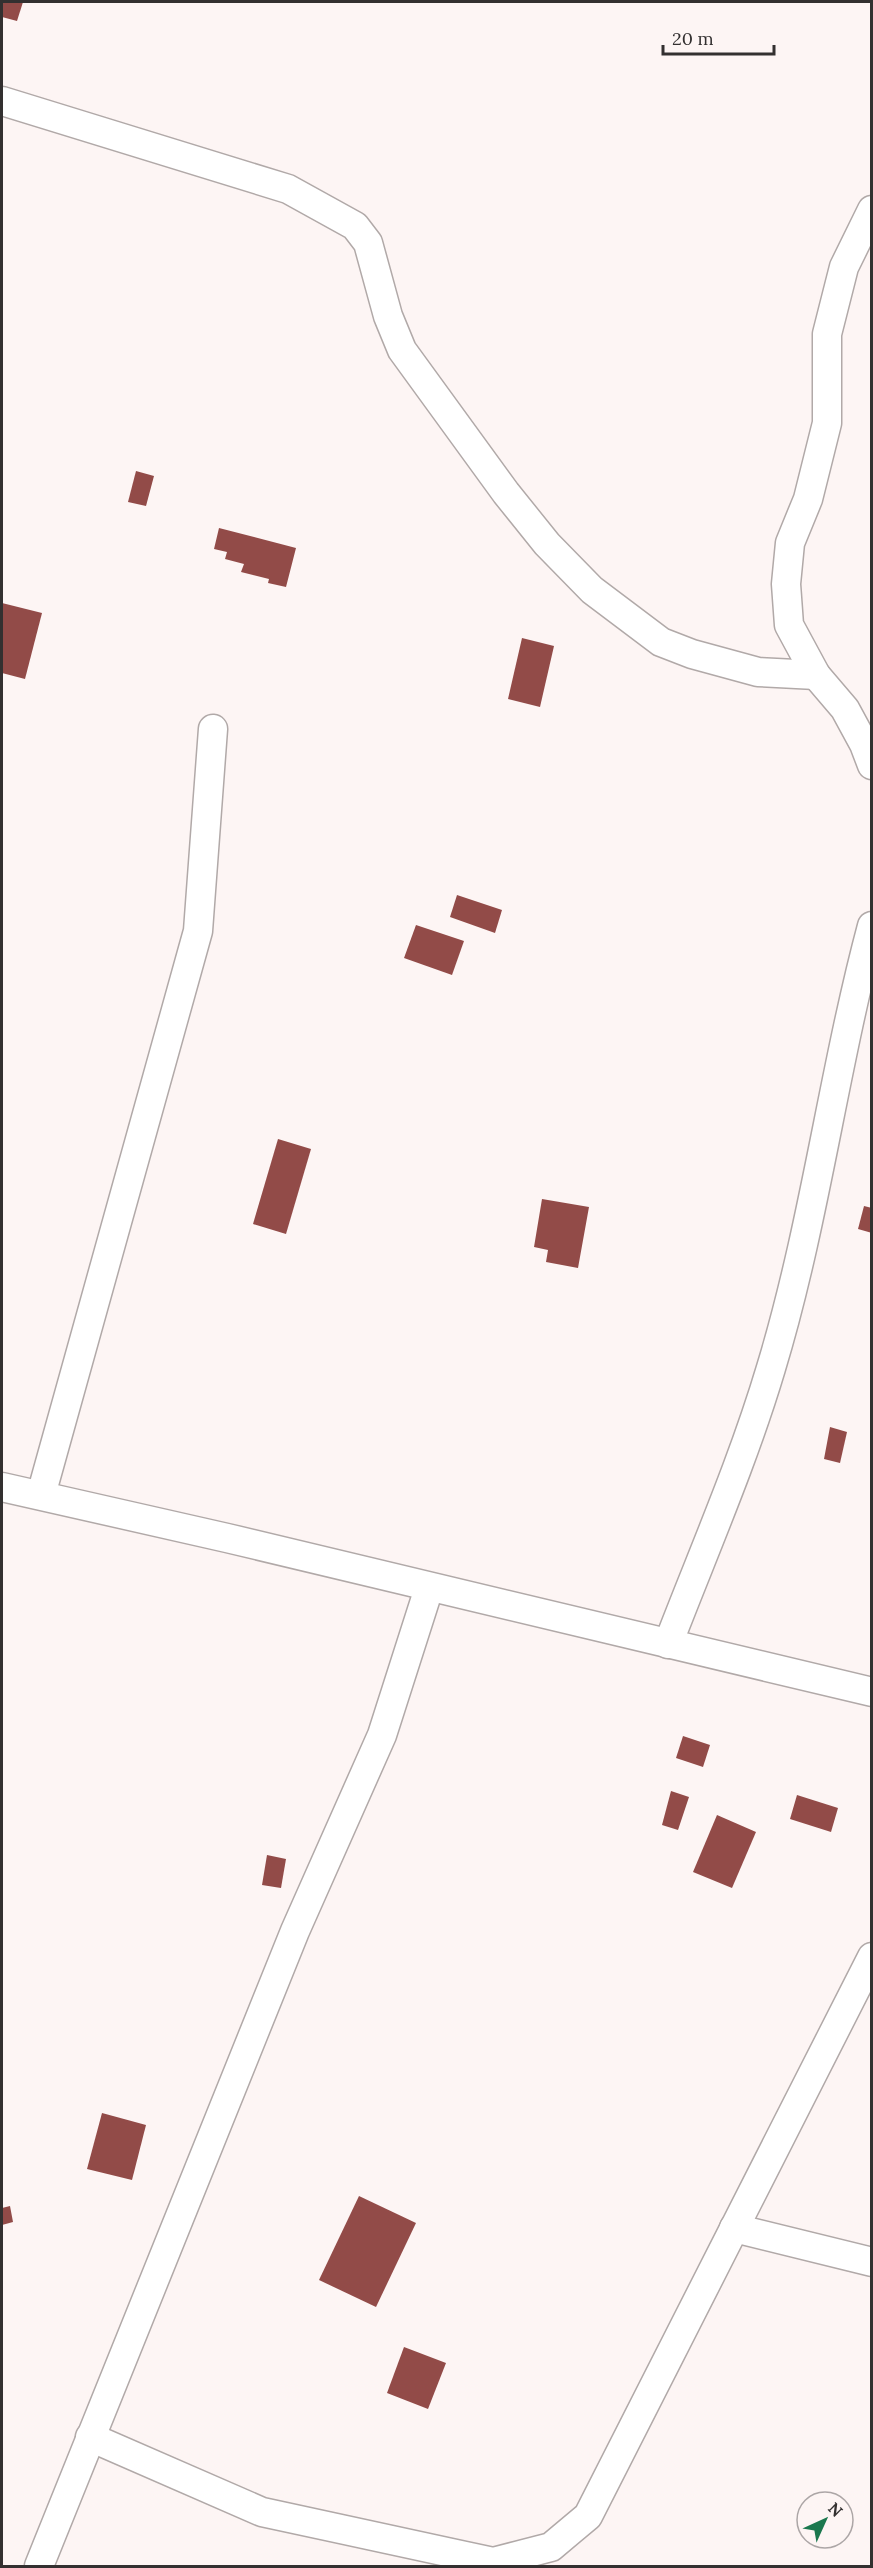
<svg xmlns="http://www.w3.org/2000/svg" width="873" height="2568" font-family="Lora,serif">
<rect width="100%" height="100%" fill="#fdf5f4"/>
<g fill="#924b48">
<path d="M2 2H23L17 21 2 17Z"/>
<path d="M136 471 154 476 146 506 128 502Z"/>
<path d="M219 528 296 548 286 587 268 583 269 579 241 572 244 564 225 559 227 552 214 549Z"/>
<path d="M2 603 42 613 25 679 2 673Z"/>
<path d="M522 638 554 646 540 707 508 699Z"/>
<path d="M457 895 502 910 495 933 450 917Z"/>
<path d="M416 925 464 941 452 975 404 958Z"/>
<path d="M278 1139 311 1149 286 1234 253 1224Z"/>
<path d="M542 1199 589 1207 578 1268 546 1262 548 1250 534 1247Z"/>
<path d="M864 1206 872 1208V1233L858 1229Z"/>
<path d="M830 1427 847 1432 840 1463 824 1459Z"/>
<path d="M683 1736 710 1745 703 1767 676 1758Z"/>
<path d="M671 1791 689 1797 678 1830 662 1825Z"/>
<path d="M797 1795 838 1808 831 1832 790 1819Z"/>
<path d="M717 1815 756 1832 732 1888 693 1872Z"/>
<path d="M267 1855 286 1859 281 1888 262 1885Z"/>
<path d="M102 2113 146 2125 132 2180 87 2169Z"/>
<path d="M359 2196 416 2223 376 2307 319 2280Z"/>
<path d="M10 2206 13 2222 2 2225V2208Z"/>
<path d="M404 2347 446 2363 428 2409 387 2393Z"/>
</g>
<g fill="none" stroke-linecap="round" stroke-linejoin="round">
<defs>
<g id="minor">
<path d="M2 101 288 189 355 226 368 243 388 316 402 350 506 493 547 544 592 590 661 642 692 654 758 672 816 675"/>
<path d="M872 210 844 267 827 334V423L808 499 790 543 786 584 789 625 816 675 845 709 864 744 872 765"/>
<path d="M2 1487 227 1538 872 1692"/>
<path d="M41 1495 198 931 213 729"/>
<path d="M668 1644C703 1553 743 1462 771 1368 815 1223 833 1072 872 926"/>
<path d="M734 2228 872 2262"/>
<path d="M90 2437 262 2512 493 2562 551 2547 588 2516 872 1957"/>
<path d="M39 2566 295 1931 382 1735 429 1588"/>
</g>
</defs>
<use href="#minor" stroke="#b1a9a8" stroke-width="31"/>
<use href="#minor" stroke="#fff" stroke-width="28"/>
</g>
<rect width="873" height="2568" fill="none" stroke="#333030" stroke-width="6"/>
<g transform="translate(825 2520) rotate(45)"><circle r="28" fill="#fdf5f4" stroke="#aca6a6" stroke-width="1.5"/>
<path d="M0-4.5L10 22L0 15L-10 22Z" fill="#1b784e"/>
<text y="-9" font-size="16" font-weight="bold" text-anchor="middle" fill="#333030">N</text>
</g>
<path d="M663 45v9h111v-9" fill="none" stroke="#333030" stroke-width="3"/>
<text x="672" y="45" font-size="18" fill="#333030" stroke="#fdf5f4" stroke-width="4.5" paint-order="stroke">20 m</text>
</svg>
